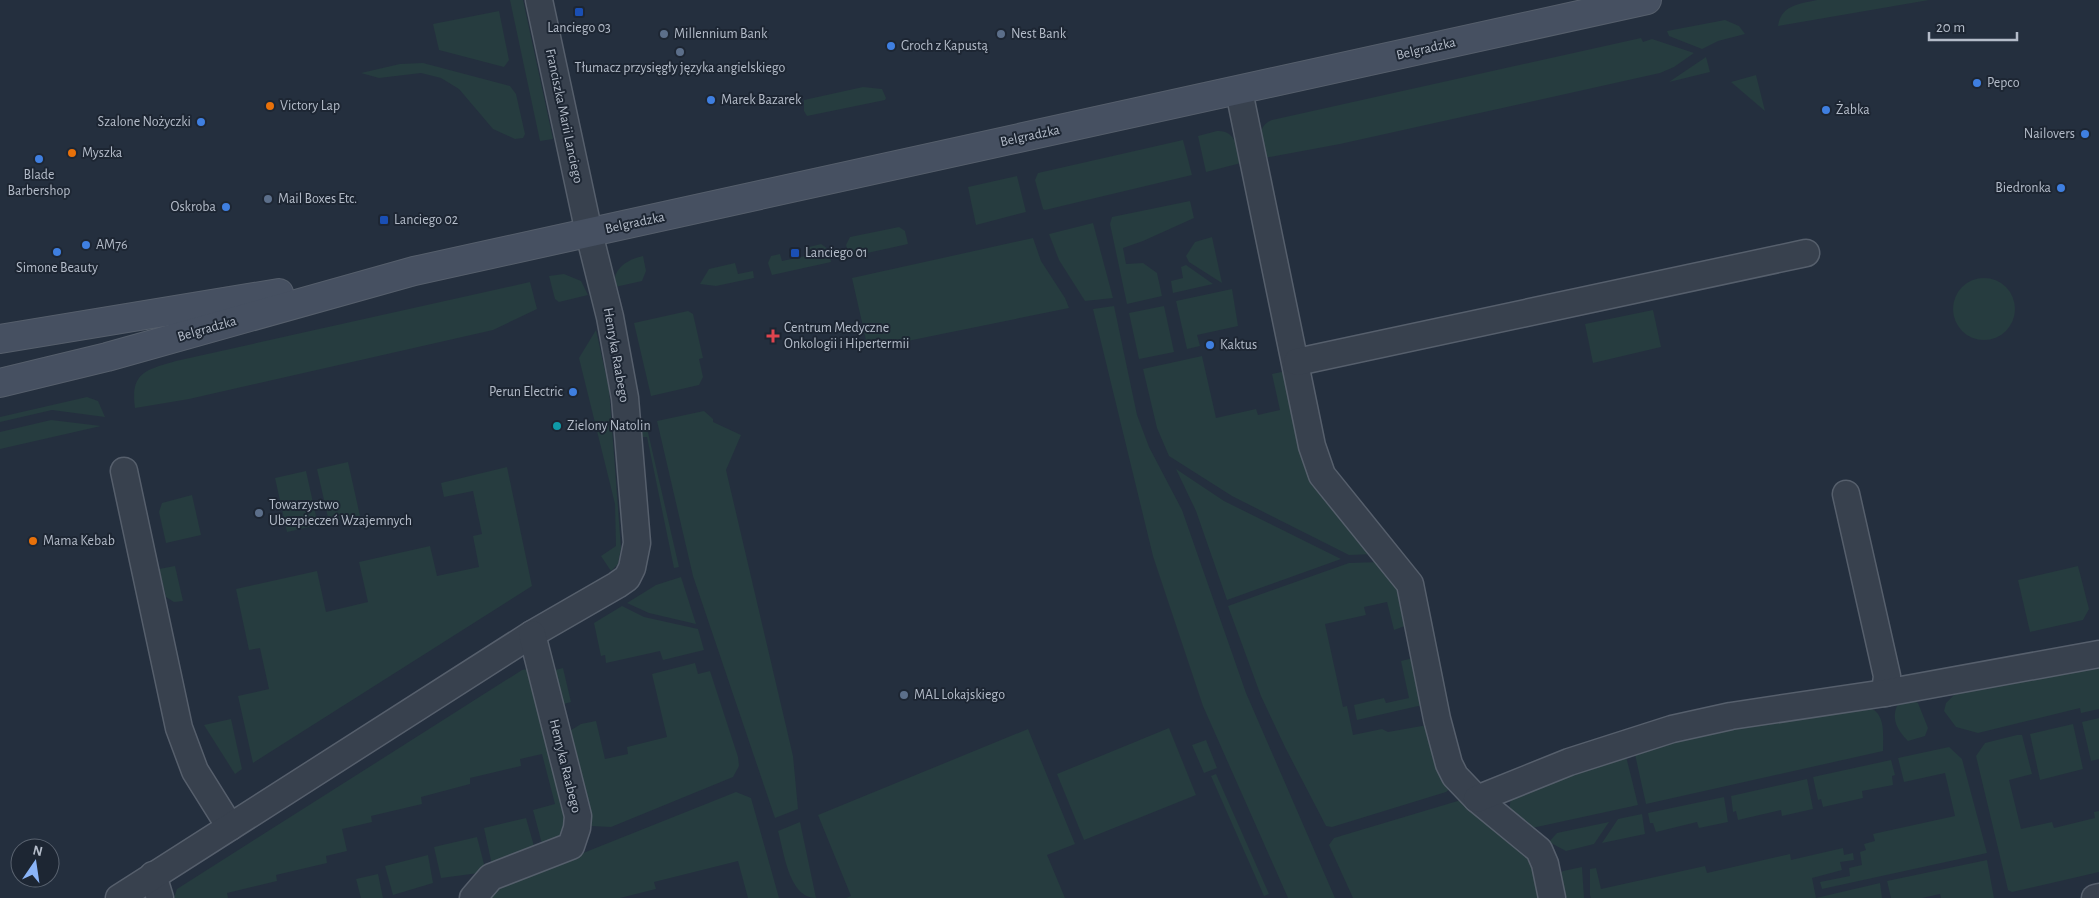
<svg xmlns="http://www.w3.org/2000/svg" width="2099" height="898" font-family="'Alegreya Sans',sans-serif">
<rect width="100%" height="100%" fill="#242f3e"/>
<g fill="#263c3f">
<path d="M510 0H523L553 139 540 141Z"/>
<path d="M1817 0H1929L1778 26C1781 5 1799 4 1817 0Z"/>
<path d="M499 11 509 60 504 67 439 50 433 24Z"/>
<path d="M1725 20 1739 26 1745 34 1718 41 1702 49 1669 36 1667 31Z"/>
<path d="M1641 38 1643 42 1652 39 1694 53 1674 67 1660 73 1340 144 1264 158C1262 145 1255 126 1272 120Z"/>
<path d="M1706 57 1710 72 1669 82Z"/>
<path d="M423 63 510 86 516 94 525 134 523 138 515 139 493 129 459 89 441 78 421 73 379 78 361 73 400 64Z"/>
<path d="M1756 75 1765 111 1731 82Z"/>
<path d="M863 87 882 89 886 98 885 100 807 116 804 111V100Z"/>
<path d="M1217 131C1236 130 1238 149 1241 163L1206 172 1198 136Z"/>
<path d="M1183 140 1192 175 1045 210 1043 209 1035 180 1038 173Z"/>
<path d="M1017 176 1026 212 976 225 968 187Z"/>
<path d="M1190 201 1194 218 1143 241 1123 248 1126 264 1143 263 1157 273 1162 296 1127 304 1110 224 1112 217Z"/>
<path d="M1093 223 1113 298 1085 301 1059 260 1049 234Z"/>
<path d="M899 227 905 231 908 244 849 257 846 245 850 237Z"/>
<path d="M1212 237 1222 283 1189 262 1186 256 1195 242Z"/>
<path d="M1033 238 1041 261 1065 298 1069 308 868 349 852 278Z"/>
<path d="M821 244 828 249 831 262 772 275 768 263 771 256 780 254 782 261 810 255 809 247Z"/>
<path d="M643 256 646 271 642 281 615 287C611 269 628 259 643 256Z"/>
<path d="M735 263 738 274 753 271 754 278 716 286 700 284 709 269Z"/>
<path d="M1186 265 1213 284 1173 293 1171 281 1183 278 1181 267Z"/>
<path d="M564 274 581 281 588 295 559 302 555 299 549 276Z"/>
<circle cx="1984" cy="309" r="31"/>
<path d="M530 282 537 309 493 330 189 399 135 408C130 372 146 370 176 361Z"/>
<path d="M1232 289 1238 326 1197 335 1200 346 1187 349 1176 301Z"/>
<path d="M1114 306 1137 415 1149 447 1182 510 1246 693 1335 898H1288L1203 706 1153 556 1093 309Z"/>
<path d="M1164 306 1174 352 1139 359 1129 313Z"/>
<path d="M1653 310 1661 347 1593 363 1585 324Z"/>
<path d="M688 311 693 314 703 358 699 359 703 377 699 385 651 396 634 323Z"/>
<path d="M596 330 609 389 621 548 618 564 611 571 601 556 616 546 615 504 579 358Z"/>
<path d="M1202 356 1216 418 1256 409 1258 415 1280 410 1272 374 1286 371 1374 554 1349 555 1232 496 1169 456 1157 428 1143 369Z"/>
<path d="M87 397 98 401 105 417 52 410 0 422V417Z"/>
<path d="M704 411 713 419V422L741 435 726 470 793 756 798 809 775 818 693 576 657 421Z"/>
<path d="M51 420 101 426 0 449V432Z"/>
<path d="M647 428 679 567 674 568 647 437H641L640 430Z"/>
<path d="M348 462 360 516 329 522 317 469Z"/>
<path d="M507 467 532 586 253 763 238 696 269 689 260 648 249 650 236 589 317 571 326 612 368 602 359 562 430 546 437 576 479 567 473 536 482 534 473 491 444 497 441 483Z"/>
<path d="M1176 469 1224 501 1341 559 1227 600 1196 511Z"/>
<path d="M306 471 318 525 287 532 275 478Z"/>
<path d="M192 495 201 535 166 543 159 512 162 503Z"/>
<path d="M1380 562 1403 592 1410 624 1394 630 1387 602 1364 607 1366 615 1325 624 1343 707 1347 706 1353 735 1382 729 1388 732 1433 724 1453 786 1446 792 1332 827 1326 826 1285 747 1261 696 1228 606 1349 563Z"/>
<path d="M175 566 183 601 174 602 166 597 159 569Z"/>
<path d="M2078 566 2089 609 2083 620 2030 632 2018 580Z"/>
<path d="M681 577 696 624 649 613 627 603 656 585Z"/>
<path d="M622 606 644 617 698 629 704 650 663 660 660 651 606 663 605 655 601 656 594 623Z"/>
<path d="M1417 657 1427 704 1357 720 1354 705 1384 698 1386 703 1409 698 1401 661Z"/>
<path d="M695 663 698 674 710 671 738 757 739 766 733 777 611 827 591 826 567 738 568 732 581 724 596 721 605 759 628 754 627 747 667 737 652 674Z"/>
<path d="M2099 664V709L2081 713 2080 708 1978 733 1956 727 1944 711 1946 703 1958 691Z"/>
<path d="M531 668 568 814 560 839 542 844 533 810 555 804 542 754 520 759 521 766 470 778V784L421 797 422 804 371 816 372 822 342 829 347 851 326 856 327 863 276 875 277 881 227 893 228 898H174L177 889 522 670Z"/>
<path d="M563 668 571 702 560 705 551 671Z"/>
<path d="M1912 699 1918 703 1928 728 1925 736 1908 741C1896 729 1889 715 1901 700Z"/>
<path d="M1870 708C1886 714 1883 736 1883 751L1646 804 1634 750 1719 729Z"/>
<path d="M2099 718V759L2091 761 2082 722Z"/>
<path d="M231 719 242 769 235 774 204 725Z"/>
<path d="M2073 724 2083 769 2040 780 2030 734Z"/>
<path d="M1169 728 1196 795 1084 840 1057 774Z"/>
<path d="M1028 729 1075 844 1047 855 1065 898H846L851 896 818 815Z"/>
<path d="M2017 735H2022L2032 774 2009 780 2021 829 2052 822 2054 828 2095 818 2094 812 2099 811V872L2012 892 2008 890 1976 756 1985 743Z"/>
<path d="M1206 740 1217 768 1204 773 1192 745Z"/>
<path d="M1949 747 1962 759 1987 853 1822 889 1820 882 1850 876 1849 868 1862 865 1860 852 1866 850 1864 844 1875 841 1873 834 1955 816 1945 773 1904 782 1898 758Z"/>
<path d="M1625 752 1638 805 1532 828 1509 809 1511 799Z"/>
<path d="M1891 760 1895 775 1892 776 1893 785 1862 791 1863 798 1823 807 1821 799 1818 800 1813 777Z"/>
<path d="M1216 774 1269 894 1264 896 1211 776Z"/>
<path d="M1807 779 1813 809 1782 816 1781 810 1738 820 1736 811 1733 812 1731 796Z"/>
<path d="M736 792 751 798 779 898H748L738 861 654 882 656 889 620 898H484L493 889Z"/>
<path d="M1724 797 1728 822 1699 828 1697 822 1656 832 1653 823H1650L1648 813Z"/>
<path d="M1461 800 1526 856 1531 863 1543 898H1353L1329 845 1334 838Z"/>
<path d="M1642 814 1645 834 1602 843 1618 819Z"/>
<path d="M526 818 534 846 532 851 492 865 484 828Z"/>
<path d="M800 822 816 898C789 898 784 852 778 831Z"/>
<path d="M1609 822 1594 844 1566 851 1549 842 1557 833Z"/>
<path d="M477 837 486 872 441 878 434 847Z"/>
<path d="M1843 848 1844 855 1853 853 1854 860 1840 862 1842 870 1812 878 1816 898 1880 883 1882 898H1591L1590 895V869L1596 868 1601 889 1705 866 1707 873 1790 854 1791 860Z"/>
<path d="M428 855 433 883 393 895 385 866Z"/>
<path d="M1987 860 1994 898H1941L1940 894 1922 898H1891L1887 881Z"/>
<path d="M1582 867 1584 898H1561L1558 875 1563 871Z"/>
<path d="M378 874 383 898H361L356 879Z"/>
</g>
<g fill="none" stroke-linecap="round" stroke-linejoin="round">
<defs>
<g id="street">
<path d="M1239 91 1312 446 1322 475 1410 584 1437 719 1449 764 1455 776 1477 799 1539 850 1545 864 1552 898"/>
<path d="M1297 362 1806 253"/>
<path d="M124 471 179 728 195 771 230 827"/>
<path d="M1846 494 1887 676 1885 693"/>
<path d="M1477 799 1569 762 1672 729 1731 716 1885 693 2099 654"/>
<path d="M153 875 160 898"/>
<path d="M119 898 532 634 617 585 627 578 632 568 637 543 625 398 610 317 589 233 539 0"/>
<path d="M473 898 491 877 571 846 577 828 578 816 532 634"/>
<path d="M2095 898 2099 897"/>
</g>
<g id="secondary">
<path d="M0 339 279 293"/>
<path d="M0 383 107 357 414 271 1647 0"/>
</g>
</defs>
<use href="#street" stroke="#565f6c" stroke-width="29"/>
<use href="#secondary" stroke="#565f6c" stroke-width="30"/>
<use href="#street" stroke="#38414e" stroke-width="26"/>
<use href="#secondary" stroke="#465061" stroke-width="28"/>
</g>
<g fill="#1a4fb4" stroke="#1d2633" stroke-width="2">
<rect x="574" y="7" width="10" height="10" rx="2.5"/>
<rect x="379" y="215" width="10" height="10" rx="2.5"/>
<rect x="790" y="248" width="10" height="10" rx="2.5"/>
</g>
<g fill="#5c6f8a" stroke="#1d2633" stroke-width="2">
<circle cx="664" cy="34" r="5"/>
<circle cx="1001" cy="34" r="5"/>
<circle cx="680" cy="52" r="5"/>
<circle cx="268" cy="199" r="5"/>
<circle cx="259" cy="513" r="5"/>
<circle cx="904" cy="695" r="5"/>
</g>
<g fill="#3f7fe0" stroke="#1d2633" stroke-width="2">
<circle cx="891" cy="46" r="5"/>
<circle cx="1977" cy="83" r="5"/>
<circle cx="711" cy="100" r="5"/>
<circle cx="1826" cy="110" r="5"/>
<circle cx="201" cy="122" r="5"/>
<circle cx="2085" cy="134" r="5"/>
<circle cx="39" cy="159" r="5"/>
<circle cx="2061" cy="188" r="5"/>
<circle cx="226" cy="207" r="5"/>
<circle cx="86" cy="245" r="5"/>
<circle cx="57" cy="252" r="5"/>
<circle cx="1210" cy="345" r="5"/>
<circle cx="573" cy="392" r="5"/>
</g>
<g fill="#e8710a" stroke="#1d2633" stroke-width="2">
<circle cx="270" cy="106" r="5"/>
<circle cx="72" cy="153" r="5"/>
<circle cx="33" cy="541" r="5"/>
</g>
<path fill="#e0444e" stroke="#1d2633" stroke-width="2" d="M770.5 328.5h5v5h5v5h-5v5h-5v-5h-5v-5h5z"/>
<circle fill="#0f9aa8" stroke="#1d2633" stroke-width="2" cx="557" cy="426" r="5"/>
<g text-anchor="middle" dominant-baseline="central" stroke-width="4" stroke-linejoin="round" paint-order="stroke">
<g font-size="14" fill="#b4bcc9" stroke="#1d2633" text-anchor="start">
<text x="579" y="28" text-anchor="middle">Lanciego 03</text>
<text x="674" y="34">Millennium Bank</text>
<text x="1011" y="34">Nest Bank</text>
<text x="901" y="46">Groch z Kapustą</text>
<text x="680" y="68" text-anchor="middle">Tłumacz przysięgły języka angielskiego</text>
<text x="1987" y="83">Pepco</text>
<text x="721" y="100">Marek Bazarek</text>
<text x="280" y="106">Victory Lap</text>
<text x="1836" y="110">Żabka</text>
<text x="191" y="122" text-anchor="end">Szalone Nożyczki</text>
<text x="2075" y="134" text-anchor="end">Nailovers</text>
<text x="82" y="153">Myszka</text>
<text x="39" y="175" text-anchor="middle">Blade<tspan x="39" dy="16">Barbershop</tspan></text>
<text x="2051" y="188" text-anchor="end">Biedronka</text>
<text x="278" y="199">Mail Boxes Etc.</text>
<text x="216" y="207" text-anchor="end">Oskroba</text>
<text x="394" y="220">Lanciego 02</text>
<text x="96" y="245">AM76</text>
<text x="805" y="253">Lanciego 01</text>
<text x="57" y="268" text-anchor="middle">Simone Beauty</text>
<text x="784" y="328">Centrum Medyczne<tspan x="784" dy="16">Onkologii i Hipertermii</tspan></text>
<text x="1220" y="345">Kaktus</text>
<text x="563" y="392" text-anchor="end">Perun Electric</text>
<text x="567" y="426">Zielony Natolin</text>
<text x="269" y="505">Towarzystwo<tspan x="269" dy="16">Ubezpieczeń Wzajemnych</tspan></text>
<text x="43" y="541">Mama Kebab</text>
<text x="914" y="695">MAL Lokajskiego</text>
</g>
<g font-size="14" fill="#b4bcc9" stroke="#1d2633">
<text transform="translate(1426 49) rotate(-13)">Belgradzka</text>
<text transform="translate(564 116) rotate(78)">Franciszka Marii Lanciego</text>
<text transform="translate(1030 136) rotate(-12)">Belgradzka</text>
<text transform="translate(635 223) rotate(-12)">Belgradzka</text>
<text transform="translate(207 329) rotate(-16)">Belgradzka</text>
<text transform="translate(616 355) rotate(80)">Henryka Raabego</text>
<text transform="translate(565 766) rotate(76)">Henryka Raabego</text>
</g>
</g>
<g transform="translate(35 863) rotate(13)"><circle r="24" fill="#1d2633" stroke="#59626f"/>
<path d="M0-4L9 19L0 12L-9 19Z" fill="#8ab4f8"/>
<text y="-8" font-size="14" font-weight="bold" text-anchor="middle" fill="#b4bcc9">N</text>
</g>
<path d="M1929 32v8h88v-8" fill="none" stroke="#b4bcc9" stroke-width="2.5"/>
<text x="1936" y="32" font-size="15" fill="#b4bcc9" stroke="#1d2633" stroke-width="4" paint-order="stroke">20 m</text>
</svg>
